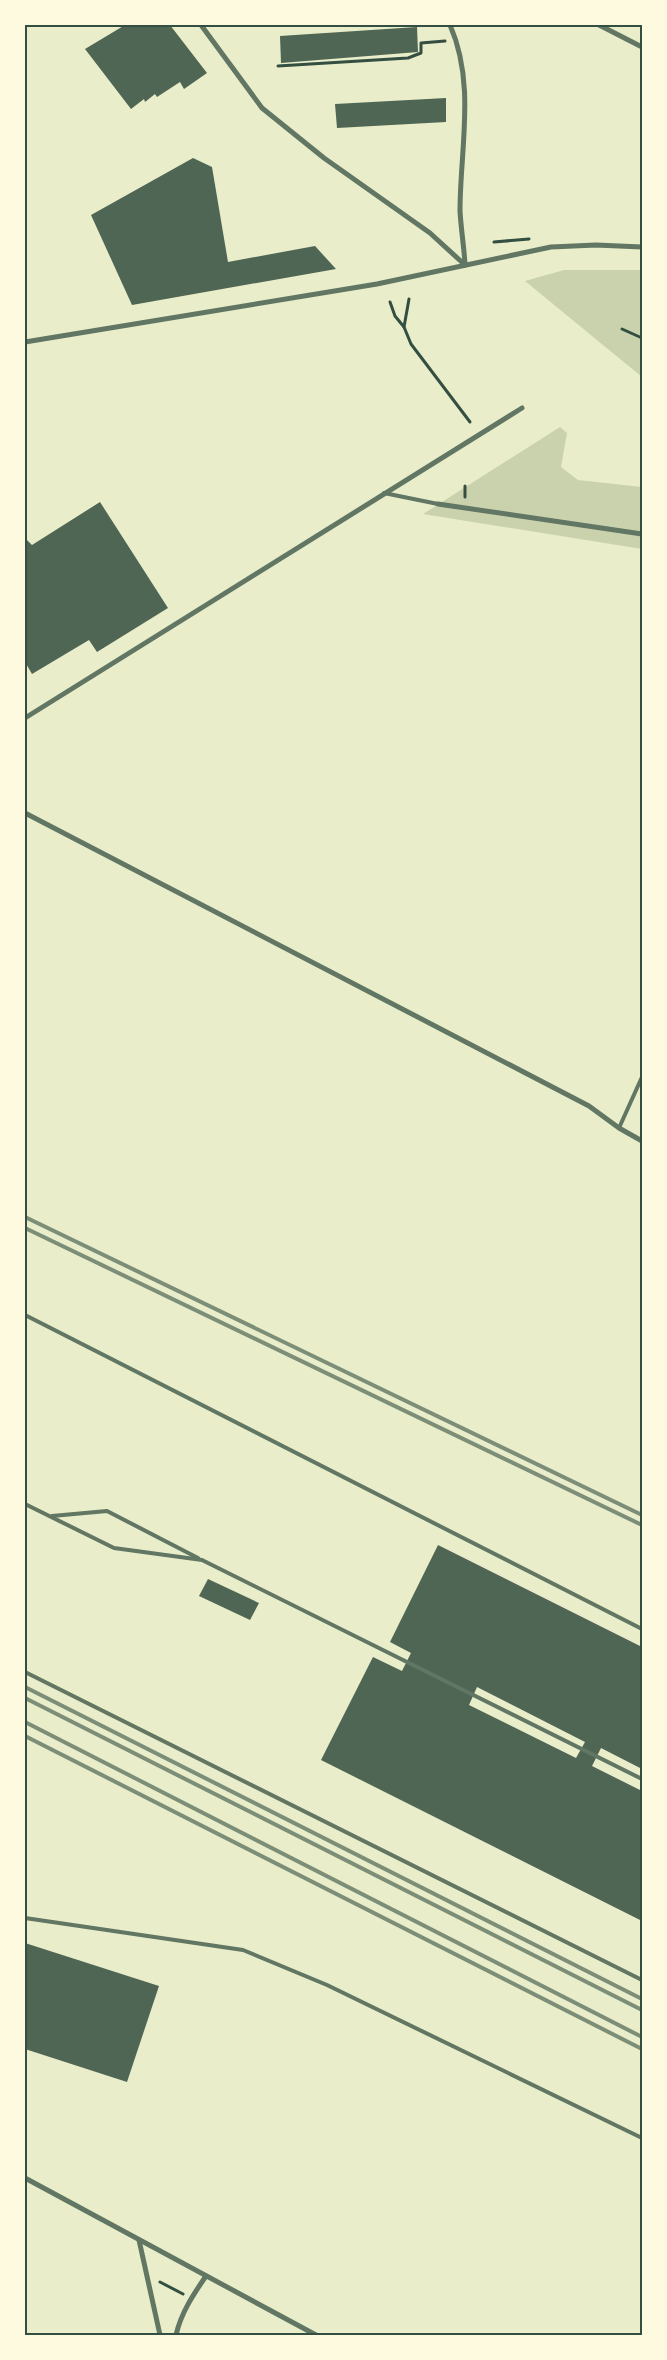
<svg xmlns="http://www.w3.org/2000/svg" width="667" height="2360" font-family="Cabin,sans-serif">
<rect width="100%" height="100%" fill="#e9edc9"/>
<g fill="#cad2ad">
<path d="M564 270H642V377L525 281Z"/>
<path d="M560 427 567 433 561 467 578 480 642 487V549L423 514Z"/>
</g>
<g fill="#4f6655" fill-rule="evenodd">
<path d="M125 25H170L207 73 184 89 180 82 157 97 155 94 145 102 144 99 131 109 85 49Z"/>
<path d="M417 27 418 52 281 63 280 36Z"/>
<path d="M446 98V122L337 128 335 104Z"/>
<path d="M193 158 212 167 228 262 315 246 336 269 132 305 91 215Z"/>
<path d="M100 502 168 608 97 652 89 640 32 674 25 662V538L32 545Z"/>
<path d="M438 1545 642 1647V1769L601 1748 592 1766 642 1791V1921L321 1760 373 1657 402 1671 411 1653 390 1642ZM477 1687 585 1742 576 1758 469 1705Z"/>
<path d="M208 1579 259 1603 250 1620 199 1596Z"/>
<path d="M25 1943 159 1986 127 2082 25 2049Z"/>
</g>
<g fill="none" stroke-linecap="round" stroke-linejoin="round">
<g stroke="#344e41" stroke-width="3">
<path d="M278 66 408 58 421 53V43L445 41"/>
<path d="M494 242 529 239"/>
<path d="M390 302 395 316 404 327 411 344 470 422"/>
<path d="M404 327 409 299"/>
<path d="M622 329 642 338"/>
<path d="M465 497V486"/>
<path d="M160 2282 183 2294"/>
</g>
<g stroke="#617663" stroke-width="4">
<path d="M384 493 438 504"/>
<path d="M619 1128 642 1077"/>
<path d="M25 1315 642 1629"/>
<path d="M25 1504 114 1548 202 1560 642 1779"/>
<path d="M52 1516 107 1511 198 1558"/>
<path d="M25 1672 642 1980"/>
<path d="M25 1918 243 1950 327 1985 642 2138"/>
</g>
<g stroke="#617663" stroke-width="5">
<path d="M201 25 262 108 324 158 430 233 465 265"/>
<path d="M450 25C476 84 460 149 460 211 461 229 464 247 465 264"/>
<path d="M599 25 642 47"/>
<path d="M25 342 377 284 551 247 596 245 642 247"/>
<path d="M438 504 642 534"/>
<path d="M25 718 522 408"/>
<path d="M25 813 589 1106 619 1128 642 1141"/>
<path d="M25 2178 316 2335"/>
<path d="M139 2240 160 2335"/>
<path d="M176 2335C181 2313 193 2295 206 2276"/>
</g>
<g stroke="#7c8e77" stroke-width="4">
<path d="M25 1217 642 1515"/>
<path d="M25 1228 642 1525"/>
<path d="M25 1687 642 1999"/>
<path d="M25 1698 642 2010"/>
<path d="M25 1722 642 2037"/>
<path d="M25 1736 642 2049"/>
</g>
</g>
<rect width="667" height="2360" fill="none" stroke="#fefae0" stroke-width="52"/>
<rect x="26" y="26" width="615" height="2308" fill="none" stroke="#344e41" stroke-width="2"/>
</svg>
